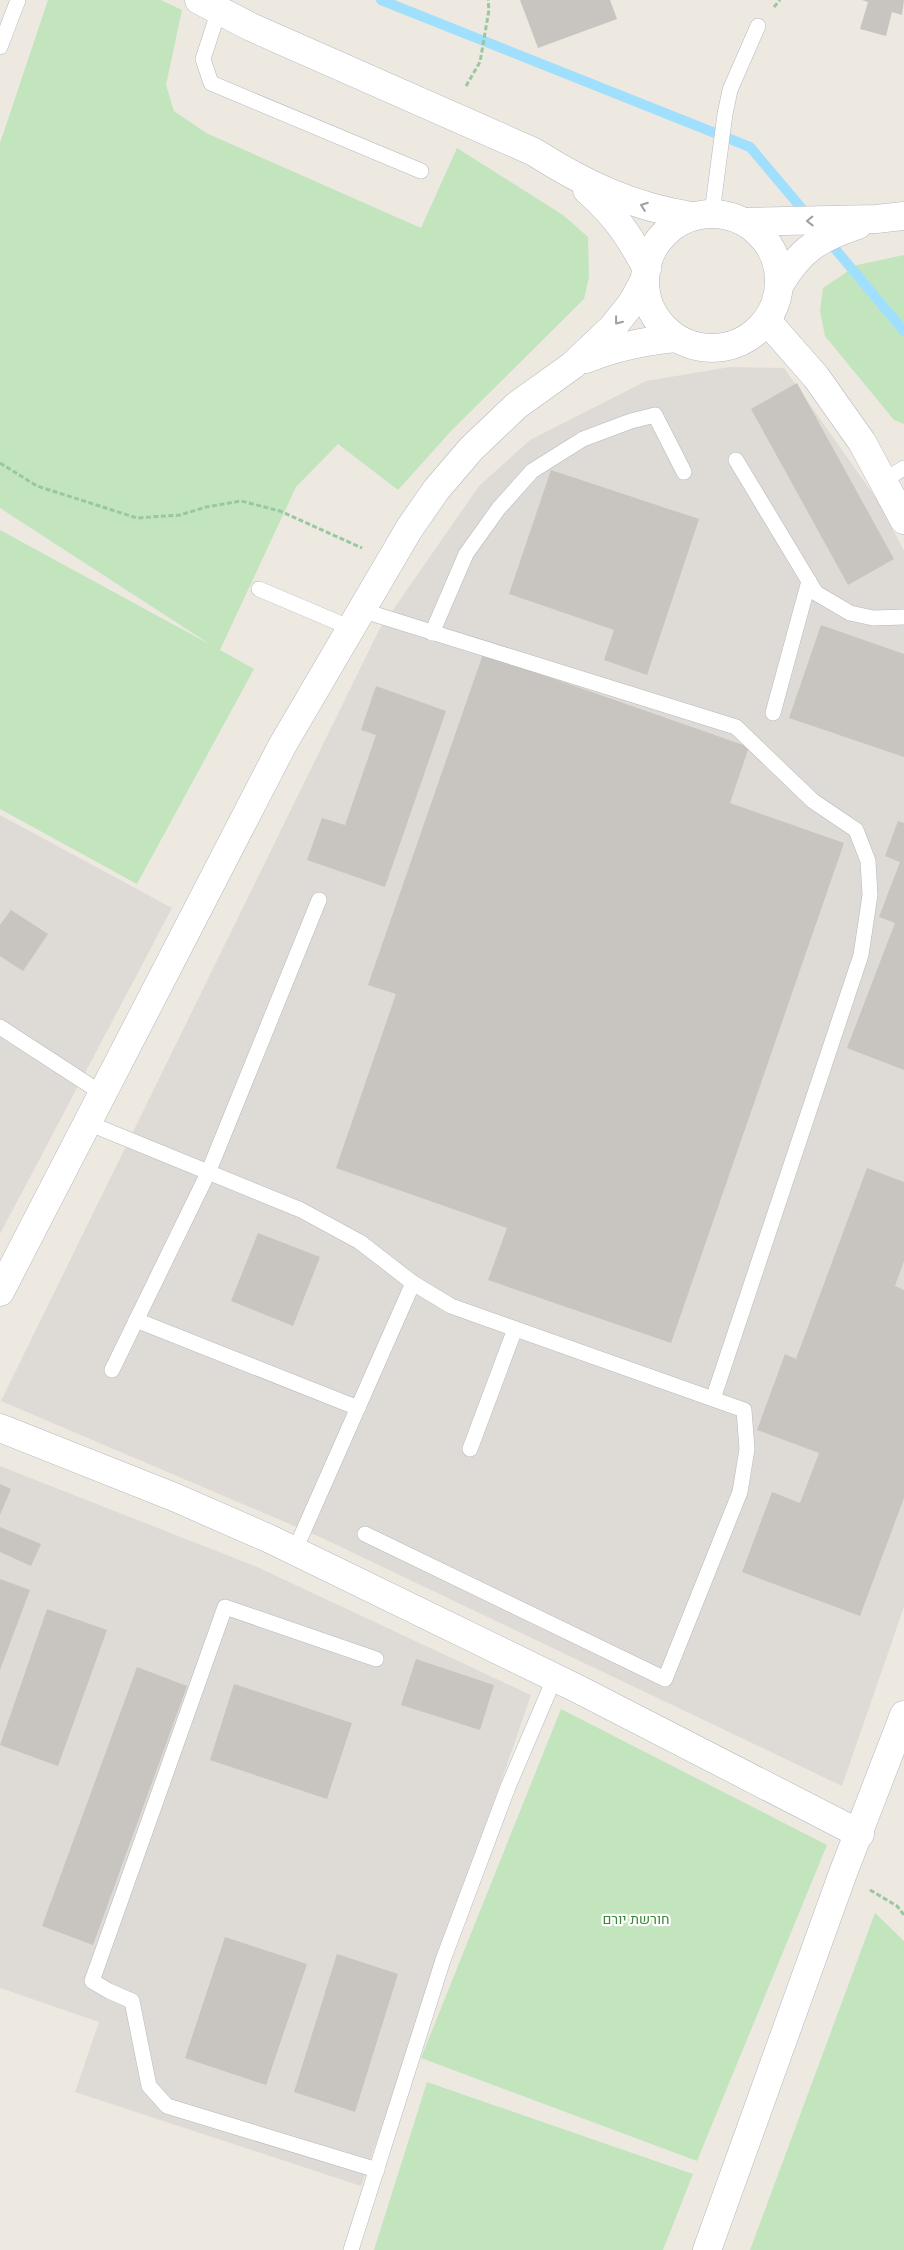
<svg xmlns="http://www.w3.org/2000/svg" width="904" height="2250" font-family="Montserrat,Heebo,sans-serif">
<rect width="100%" height="100%" fill="#ede9e1"/>
<g fill="#dedbd6">
<path d="M730 367 784 368 878 501 904 551V1607L842 1786 320 1537 1 1401 379 630 479 486 530 440 646 381Z"/>
<path d="M0 815 172 908 0 1234Z"/>
<path d="M0 1466 257 1567 531 1695 361 2186 75 2092 99 2022 0 1988Z"/>
</g>
<g fill="#c2e5be">
<path d="M48 0H161L182 10 166 85 174 111 206 133 421 228 457 148 563 215 588 237 589 277 584 299 452 430 398 490 338 444 296 487 220 650 254 669 137 884 0 809V530L211 645 0 508V143Z"/>
<path d="M904 255V424L894 420 825 336 820 311 823 288 857 265Z"/>
<path d="M561 1709 827 1845 697 2161 421 2058Z"/>
<path d="M875 1913 904 1941V2250H750Z"/>
<path d="M427 2082 693 2174 663 2250H374Z"/>
</g>
<g fill="none" stroke-linecap="round" stroke-linejoin="round">
<g stroke="#a0e0fe" stroke-width="10">
<path d="M381 0 750 147 809 217"/>
<path d="M826 238 904 331"/>
</g>
</g>
<g fill="#c8c4bf">
<path d="M520 0H610L617 19 538 48Z"/>
<path d="M862 0H904L902 15 892 12 886 36 860 29 868 2Z"/>
<path d="M797 383 894 559 848 585 751 409Z"/>
<path d="M551 470 699 519 647 675 604 660 614 630 509 594Z"/>
<path d="M821 625 904 654V757L789 718Z"/>
<path d="M483 654 749 747 730 803 844 843 671 1343 488 1280 507 1228 336 1168 396 994 368 985Z"/>
<path d="M376 686 446 711 385 887 307 860 322 818 345 825 376 735 361 730Z"/>
<path d="M898 821 904 823V1070L847 1048 895 923 879 917 900 862 885 856Z"/>
<path d="M11 910 48 934 23 971 0 956V925Z"/>
<path d="M867 1168 904 1182V1261L895 1286 904 1290V1498L860 1616 742 1572 772 1492 800 1503 819 1453 757 1430 785 1354 796 1359Z"/>
<path d="M258 1233 320 1257 293 1326 231 1301Z"/>
<path d="M0 1484 11 1489 0 1515Z"/>
<path d="M0 1527 41 1544 31 1566 0 1552Z"/>
<path d="M0 1579 30 1590 0 1670Z"/>
<path d="M47 1609 107 1630 58 1766 0 1745Z"/>
<path d="M416 1659 494 1685 480 1730 401 1705Z"/>
<path d="M137 1667 187 1686 93 1945 42 1926Z"/>
<path d="M234 1684 352 1723 327 1799 210 1760Z"/>
<path d="M225 1937 307 1964 266 2085 185 2058Z"/>
<path d="M337 1954 398 1974 355 2112 294 2092Z"/>
</g>
<g fill="none" stroke-linecap="round" stroke-linejoin="round">
<defs>
<g id="service">
<path d="M219 10 203 59 211 83 421 171"/>
<path d="M0 47 18 0"/>
<path d="M712 213 725 114 730 90 758 26"/>
<path d="M736 460 816 593 850 613 873 618 904 617"/>
<path d="M883 481 904 468"/>
<path d="M259 589 351 628"/>
<path d="M361 610 736 727 813 801 856 830 868 861 870 895 861 955 713 1399"/>
<path d="M432 633 466 554 499 508 532 471 583 439 631 421 655 415 684 472"/>
<path d="M773 713 809 581"/>
<path d="M0 1027 103 1094"/>
<path d="M88 1123 301 1210 360 1242 413 1283 451 1306 744 1410 747 1449 740 1492 665 1679 365 1534"/>
<path d="M136 1320 358 1408"/>
<path d="M112 1370 208 1173 319 900"/>
<path d="M470 1449 515 1329"/>
<path d="M295 1550 413 1283"/>
<path d="M376 1659 225 1607 92 1981 109 1991 132 2001 149 2086 167 2106 377 2170"/>
<path d="M351 2250 443 1960 508 1787 555 1677"/>
</g>
<g id="minor">
<path d="M199 0 251 27 534 152C584 184 633 207 692 216"/>
<path d="M587 190C615 215 629 235 647 269"/>
<path d="M745 222 876 219 904 216"/>
<path d="M780 284C801 249 819 238 858 225"/>
<path d="M767 321 816 377 862 442 904 520"/>
<path d="M0 1428 174 1497 270 1539 578 1689 860 1834"/>
<path d="M707 2250 843 1873 904 1715"/>
</g>
<g id="tertiary">
<circle cx="712" cy="281" r="67"/>
<path d="M586 359C615 347 644 341 676 338"/>
<path d="M0 1292 282 746 409 529 436 490 471 449 516 406 573 365 612 328 632 303 644 281"/>
</g>
</defs>
<use href="#service" stroke="#b4b8bc" stroke-width="16"/>
<use href="#minor" stroke="#b4b8bc" stroke-width="29"/>
<use href="#tertiary" stroke="#b4b8bc" stroke-width="29"/>
<g stroke="#98c8a0" stroke-width="3" stroke-dasharray="5 2.5" stroke-linecap="butt">
<path d="M774 7 780 0"/>
<path d="M466 86 480 62 489 10 488 0"/>
<path d="M0 463 37 486 137 518 180 515 206 507 241 501 280 511 362 548"/>
<path d="M870 1890 897 1906 904 1915"/>
</g>
<use href="#service" stroke="#fff" stroke-width="15"/>
<use href="#minor" stroke="#fff" stroke-width="28"/>
<use href="#tertiary" stroke="#fff" stroke-width="28"/>
</g>
<defs><path id="oneway-chevron" d="M-2-3.5L2.5 0L-2 3.5" fill="none" stroke-width="1.6" stroke-linecap="round" stroke-linejoin="round" transform="scale(1.25)"/></defs>
<g stroke="#9c9fa1">
<use href="#oneway-chevron" transform="translate(644 206) rotate(-160)"/>
<use href="#oneway-chevron" transform="translate(810 221) rotate(179)"/>
<use href="#oneway-chevron" transform="translate(618 321) rotate(128)"/>
</g>
<g text-anchor="middle" dominant-baseline="central" stroke-width="4.5" stroke-linejoin="round" paint-order="stroke">
<g font-size="14" fill="#3b8636" stroke="#fff">
<text x="636" y="1919">חורשת יורם</text>
</g>
</g>
</svg>
